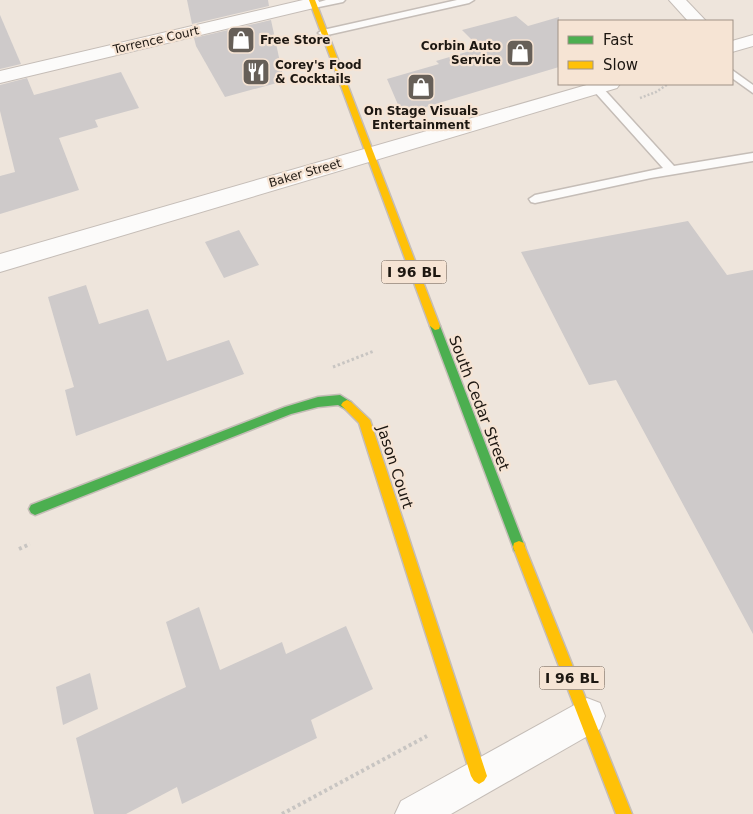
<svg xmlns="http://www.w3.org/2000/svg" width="753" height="814" font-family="'DejaVu Sans',sans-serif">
<rect width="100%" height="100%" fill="#eee5dc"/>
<g fill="#cecaca">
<path d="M187 0H268L269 6 192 24Z"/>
<path d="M0 15 21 64 0 69Z"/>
<path d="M516 16 528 26 559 17V67L402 114 387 79 439 64 436 61 480 48 462 30Z"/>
<path d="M271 20 284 81 225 97 196 46 194 38Z"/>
<path d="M121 72 139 108 95 120 98 127 59 138 79 190 0 214V176L15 172 0 111V85L27 78 34 95Z"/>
<path d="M688 221 727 275 753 270V634L616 380 589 385 521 252Z"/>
<path d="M239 230 259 265 224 278 205 242Z"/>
<path d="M86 285 99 324 148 309 167 361 229 340 244 374 76 436 65 390 74 387 48 297Z"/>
<path d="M199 607 220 670 282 642 286 654 346 626 373 689 311 720 317 738 182 804 177 787 126 814H94L76 738 186 687 166 622Z"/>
<path d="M90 673 98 709 63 725 56 687Z"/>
</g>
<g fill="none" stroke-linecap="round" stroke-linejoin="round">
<defs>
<g id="lane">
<path d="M326 0H345L343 2 314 8 309 5Z"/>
<path d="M457 0H474L469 3 323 36 318 33 323 30Z"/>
<path d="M732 70 753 85V93L732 78Z"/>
<path d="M597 85 601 86 674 166 753 153V161L651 178 535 203 531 202 529 199 535 195 663 168 593 90 592 88 593 86Z"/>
</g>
<g id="street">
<path d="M303 0H318L320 3 318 7 0 83V71Z"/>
<path d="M669 0H686L706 21H688Z"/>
<path d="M753 35V46L732 52V41Z"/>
<path d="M590 84H620L617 88 0 272V254Z"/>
<path d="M587 698 600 703 605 716 600 729 451 814H395L401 801Z"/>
</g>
<g id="fast">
<path d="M435 322 440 326 525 547 524 551 519 553 514 551 513 547 430 326Z"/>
<path d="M340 395 351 402 353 405 351 408 347 410 338 405 318 407 291 414 35 515 31 513 29 509 31 505 285 407 318 397Z"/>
</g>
<g id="slow">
<path d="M309 0H315L440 326 439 329 435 330 430 326Z"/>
<path d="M347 400 351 402 370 420 487 776 484 781 479 784 474 781 471 776 359 423 341 405 343 402Z"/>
<path d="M519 541 524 543 525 547 632 814H616L513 547 514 543Z"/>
</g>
</defs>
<use href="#lane" stroke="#c5bdb7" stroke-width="3"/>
<use href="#street" stroke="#c5bdb7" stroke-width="2"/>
<use href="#fast" stroke="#c5bdb7" stroke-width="3"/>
<use href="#slow" stroke="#c5bdb7" stroke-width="3"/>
<path stroke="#c8c5c2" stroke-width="2.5" stroke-dasharray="2 2" stroke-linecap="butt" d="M640 98 656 92 668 84"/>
<path stroke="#c8c5c2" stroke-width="3" stroke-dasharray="2.5 2.5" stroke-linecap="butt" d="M333 367 374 351"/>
<g stroke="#c8c5c2" stroke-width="4" stroke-dasharray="3 3" stroke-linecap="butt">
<path d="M19 549 30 544"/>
<path d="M282 814 427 736"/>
</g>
<use href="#lane" fill="#fcfbfa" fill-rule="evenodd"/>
<use href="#street" fill="#fcfbfa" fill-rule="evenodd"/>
<use href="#fast" fill="#4caf50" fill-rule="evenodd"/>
<use href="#slow" fill="#ffc107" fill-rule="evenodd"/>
</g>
<defs>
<symbol id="shop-square" viewBox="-11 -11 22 22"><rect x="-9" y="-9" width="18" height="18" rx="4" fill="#665f58" stroke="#f6e4d4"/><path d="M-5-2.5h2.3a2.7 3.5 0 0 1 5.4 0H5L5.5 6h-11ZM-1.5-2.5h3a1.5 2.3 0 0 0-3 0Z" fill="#fff"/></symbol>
<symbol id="restaurant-square" viewBox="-11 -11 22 22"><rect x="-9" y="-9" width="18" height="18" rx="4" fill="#665f58" stroke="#f6e4d4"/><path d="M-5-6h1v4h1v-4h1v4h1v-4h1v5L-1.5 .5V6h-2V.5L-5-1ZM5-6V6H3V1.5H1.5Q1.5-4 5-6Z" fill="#fff"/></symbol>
</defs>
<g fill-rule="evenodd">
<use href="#shop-square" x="225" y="24" width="32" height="32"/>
<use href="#shop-square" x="504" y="37" width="32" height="32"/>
<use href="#restaurant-square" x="240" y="56" width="32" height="32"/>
<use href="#shop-square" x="405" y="71" width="32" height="32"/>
</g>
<g text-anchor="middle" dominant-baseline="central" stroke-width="4.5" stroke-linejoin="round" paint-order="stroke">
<g font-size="12" fill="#1d1711" stroke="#f6e4d4">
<text transform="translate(156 40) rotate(-13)">Torrence Court</text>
<text transform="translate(305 173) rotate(-16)">Baker Street</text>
</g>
<g font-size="12" font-weight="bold" fill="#1d1711" stroke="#f6e4d4" text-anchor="start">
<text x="260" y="40">Free Store</text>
<text x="501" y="46" text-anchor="end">Corbin Auto<tspan x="501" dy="14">Service</tspan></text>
<text x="275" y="65">Corey's Food<tspan x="275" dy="14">&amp; Cocktails</tspan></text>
<text x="421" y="111" text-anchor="middle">On Stage Visuals<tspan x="421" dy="14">Entertainment</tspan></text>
</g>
<g fill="#f6e4d4" stroke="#5e544c" stroke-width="1">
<rect x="381.5" y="260.5" width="65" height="23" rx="4"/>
<rect x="539.5" y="666.5" width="65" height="23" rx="4"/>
</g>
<g font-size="14" font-weight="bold" fill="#1d1711">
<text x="414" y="272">I 96 BL</text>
<text x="572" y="678">I 96 BL</text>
</g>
<g font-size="15" fill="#1d1711" stroke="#f6e4d4">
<text transform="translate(479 403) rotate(69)">South Cedar Street</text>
<text transform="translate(395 467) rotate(72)">Jason Court</text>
</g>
</g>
<rect x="558" y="20" width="175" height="65" fill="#f6e4d4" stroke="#9f9286"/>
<rect x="568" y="36" width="25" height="8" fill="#4caf50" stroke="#9f9286"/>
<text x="603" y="45" font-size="15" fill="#1d1711">Fast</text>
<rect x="568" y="61" width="25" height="8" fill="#ffc107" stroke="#9f9286"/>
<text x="603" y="70" font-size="15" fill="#1d1711">Slow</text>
</svg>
